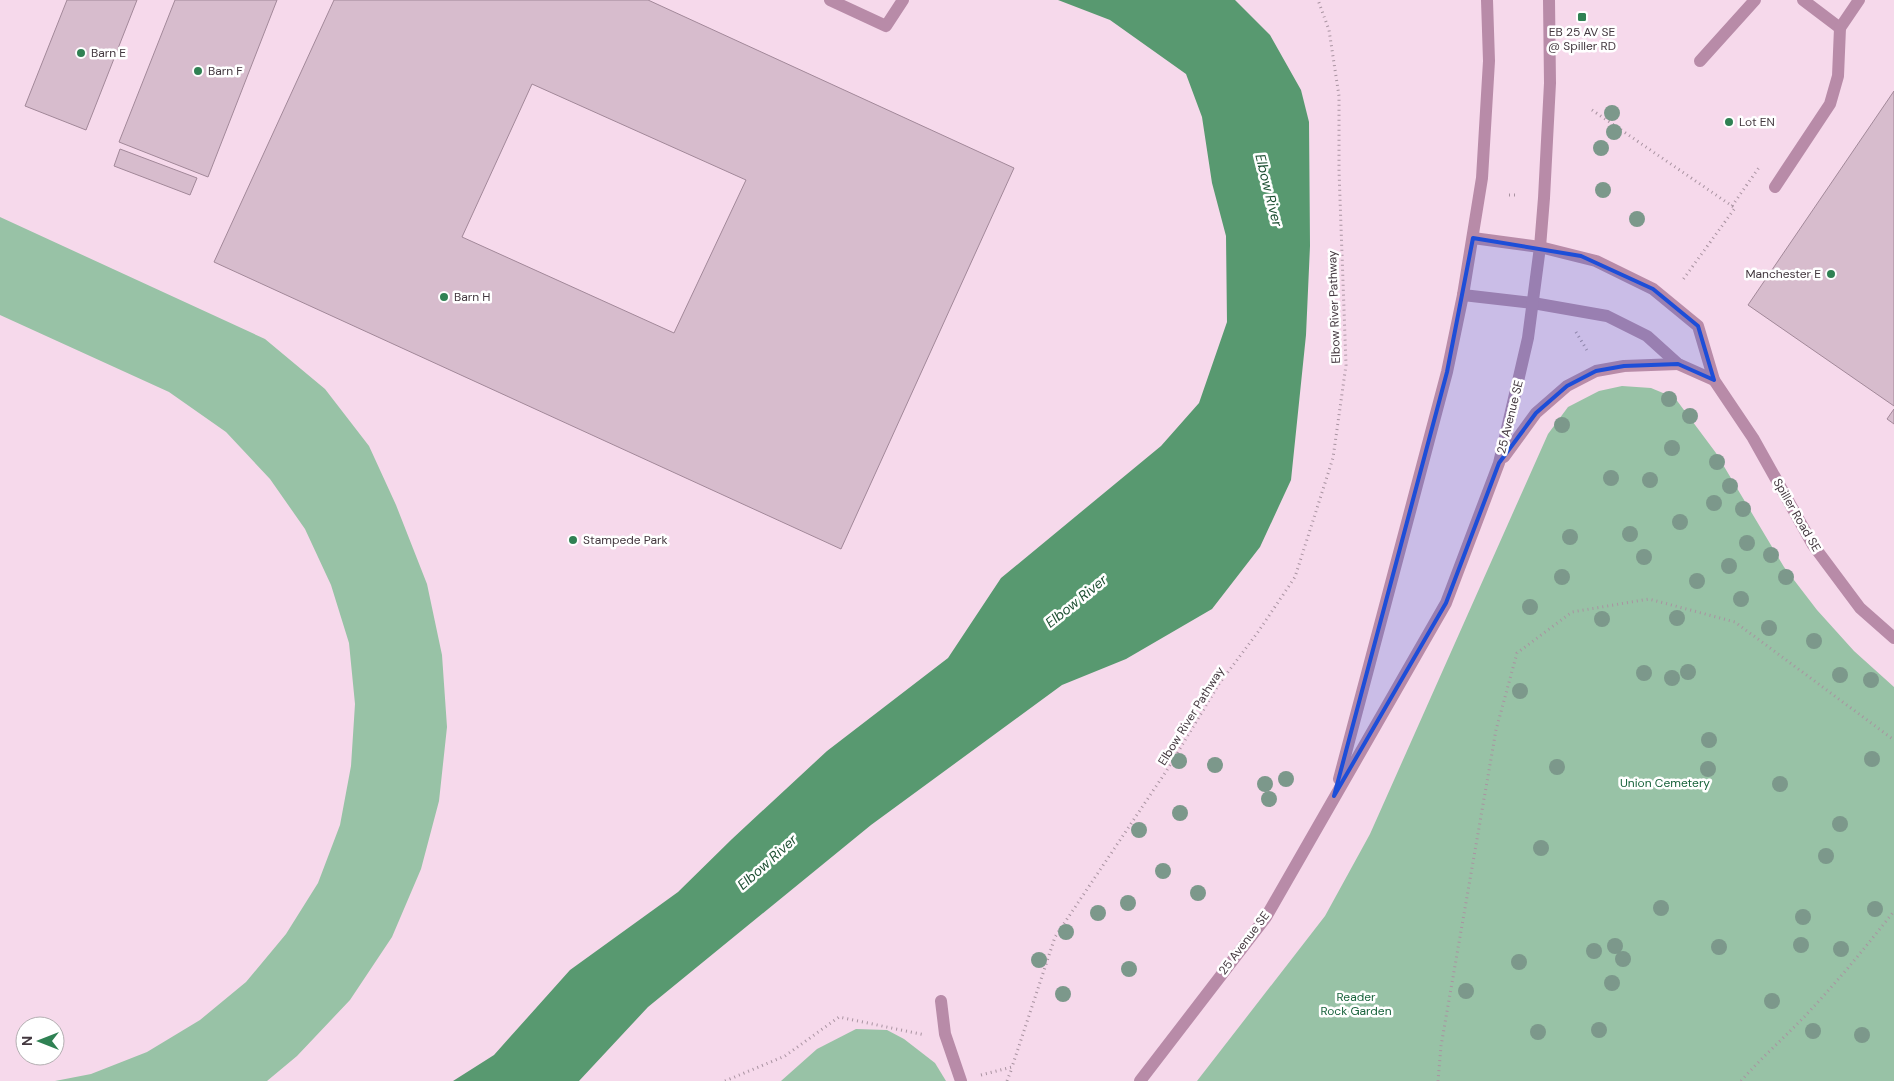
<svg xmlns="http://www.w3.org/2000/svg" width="1894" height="1081" font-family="'DM Sans',sans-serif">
<rect width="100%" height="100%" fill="#f6d9eb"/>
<g fill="#98c2a6">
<path d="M0 217 265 339 325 389 369 446 396 505 427 584 442 655 447 727 439 801 421 869 392 937 350 1000 297 1056 267 1081H55L91 1074 147 1052 200 1020 246 982 286 934 318 883 340 825 351 766 355 704 349 643 331 585 305 529 270 479 226 432 169 392 0 315Z"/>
<path d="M1622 386 1651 388 1675 398 1716 453 1784 567 1817 610 1854 651 1894 687V1081H1197L1325 916 1370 834 1548 434 1568 407 1599 391Z"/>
<path d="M856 1029 887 1030 904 1039 935 1063 946 1081H781L817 1049Z"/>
</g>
<path fill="#589970" d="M1058 0H1235L1270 35 1301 90 1309 122 1310 246 1306 335 1291 480 1260 547 1212 609 1126 659 1062 685 871 825 648 1007 579 1081H453L494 1055 570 970 678 892 732 839 827 751 948 658 1001 578 1161 446 1199 403 1227 322 1226 236 1212 183 1202 117 1186 74 1110 20Z"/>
<g fill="#d7bccd" stroke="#a28899" fill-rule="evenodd">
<path d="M67 0H137L86 130 25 106Z"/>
<path d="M175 0H277L208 177 119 142Z"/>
<path d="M334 0H648L1014 168 841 549 214 262ZM532 84 746 180 674 333 462 237Z"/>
<path d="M1894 91V406L1748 305Z"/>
<path d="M120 149 197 178 190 195 114 166Z"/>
<path d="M1894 409V424L1887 419Z"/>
</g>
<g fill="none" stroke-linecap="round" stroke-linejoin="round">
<g stroke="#a993a1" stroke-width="3" stroke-dasharray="1 4" stroke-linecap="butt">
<path d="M1592 110 1735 208 1682 281"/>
<path d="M1509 195H1515"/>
<path d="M1732 206 1760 166"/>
<path d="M1576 332 1588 352"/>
<path d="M981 1075 1012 1067 1055 937 1167 770 1219 684 1258 632 1295 577 1333 458 1346 365 1339 171V96L1329 30 1318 0"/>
<path d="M725 1081 785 1056 839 1017 925 1035"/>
<path d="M1007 1081 1012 1068"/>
<path d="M1438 1081 1441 1046 1496 730 1517 653 1572 612 1649 599 1735 622 1894 740"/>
<path d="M1741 1081C1761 1058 1784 1038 1805 1016 1837 982 1866 947 1894 911"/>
</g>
<g stroke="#b88ba8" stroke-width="12">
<path d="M830 0 886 26 903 0"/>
<path d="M1803 0 1840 28"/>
<path d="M1700 61 1755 0"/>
<path d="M1775 187 1830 104 1838 76 1840 28 1859 0"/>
<path d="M1473 238 1540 247 1596 261 1653 289 1698 326 1714 380 1753 438 1813 545 1860 608 1894 638"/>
<path d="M1463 295 1533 303 1607 316 1647 336 1678 364 1714 380"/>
<path d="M1504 457 1536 413 1567 386 1596 371 1624 366 1678 364"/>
<path d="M1339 779 1447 372 1463 295 1482 178 1489 61 1487 0"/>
<path d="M941 1001 945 1034 961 1081"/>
<path d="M1140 1081 1266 917 1446 603 1499 463 1528 338 1540 247 1544 198 1550 83 1549 0"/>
</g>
</g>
<g fill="#7c988b">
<circle cx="1612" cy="113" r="8"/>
<circle cx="1614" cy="132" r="8"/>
<circle cx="1601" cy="148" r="8"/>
<circle cx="1603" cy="190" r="8"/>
<circle cx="1637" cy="219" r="8"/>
<circle cx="1669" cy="399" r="8"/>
<circle cx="1690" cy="416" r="8"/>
<circle cx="1562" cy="425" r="8"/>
<circle cx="1672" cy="448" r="8"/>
<circle cx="1717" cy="462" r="8"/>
<circle cx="1611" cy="478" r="8"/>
<circle cx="1650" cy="480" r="8"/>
<circle cx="1730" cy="486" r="8"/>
<circle cx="1714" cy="503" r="8"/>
<circle cx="1743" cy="509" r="8"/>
<circle cx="1680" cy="522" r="8"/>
<circle cx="1630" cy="534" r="8"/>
<circle cx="1570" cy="537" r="8"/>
<circle cx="1747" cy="543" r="8"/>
<circle cx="1771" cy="555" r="8"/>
<circle cx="1644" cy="557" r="8"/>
<circle cx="1729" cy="566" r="8"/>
<circle cx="1562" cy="577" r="8"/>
<circle cx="1786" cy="577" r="8"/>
<circle cx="1697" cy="581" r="8"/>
<circle cx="1741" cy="599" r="8"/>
<circle cx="1530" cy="607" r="8"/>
<circle cx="1677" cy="618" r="8"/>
<circle cx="1602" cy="619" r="8"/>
<circle cx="1769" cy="628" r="8"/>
<circle cx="1814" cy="641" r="8"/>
<circle cx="1688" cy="672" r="8"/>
<circle cx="1644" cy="673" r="8"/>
<circle cx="1840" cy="675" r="8"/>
<circle cx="1672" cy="678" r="8"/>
<circle cx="1871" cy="680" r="8"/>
<circle cx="1520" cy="691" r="8"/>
<circle cx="1709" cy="740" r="8"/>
<circle cx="1872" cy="759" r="8"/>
<circle cx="1179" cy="761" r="8"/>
<circle cx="1215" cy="765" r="8"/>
<circle cx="1557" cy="767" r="8"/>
<circle cx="1708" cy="769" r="8"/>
<circle cx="1286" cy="779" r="8"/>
<circle cx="1265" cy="784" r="8"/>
<circle cx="1780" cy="784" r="8"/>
<circle cx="1269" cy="799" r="8"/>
<circle cx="1180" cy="813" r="8"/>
<circle cx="1840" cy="824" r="8"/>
<circle cx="1139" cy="830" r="8"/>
<circle cx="1541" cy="848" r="8"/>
<circle cx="1826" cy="856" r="8"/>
<circle cx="1163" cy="871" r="8"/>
<circle cx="1198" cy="893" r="8"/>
<circle cx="1128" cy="903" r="8"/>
<circle cx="1661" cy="908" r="8"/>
<circle cx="1875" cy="909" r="8"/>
<circle cx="1098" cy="913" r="8"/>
<circle cx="1803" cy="917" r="8"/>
<circle cx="1066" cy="932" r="8"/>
<circle cx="1801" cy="945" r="8"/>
<circle cx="1615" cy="946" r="8"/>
<circle cx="1719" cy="947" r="8"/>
<circle cx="1841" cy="949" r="8"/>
<circle cx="1594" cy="951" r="8"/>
<circle cx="1623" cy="959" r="8"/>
<circle cx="1039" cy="960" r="8"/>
<circle cx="1519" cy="962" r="8"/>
<circle cx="1129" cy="969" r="8"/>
<circle cx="1612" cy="983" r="8"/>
<circle cx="1466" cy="991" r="8"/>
<circle cx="1063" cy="994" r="8"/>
<circle cx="1772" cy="1001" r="8"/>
<circle cx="1599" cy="1030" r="8"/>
<circle cx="1813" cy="1031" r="8"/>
<circle cx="1538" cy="1032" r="8"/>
<circle cx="1862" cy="1035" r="8"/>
</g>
<path fill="#1d4ed8" fill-opacity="0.2" stroke="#1d4ed8" stroke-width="4" stroke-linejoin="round" d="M1473 238 1581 256 1653 289 1698 326 1714 380 1678 364 1624 366 1596 371 1567 386 1536 413 1499 463 1446 603 1334 796 1447 372Z"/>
<g fill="#2f8153" stroke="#fff" stroke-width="2">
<rect x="1577" y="12" width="10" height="10" rx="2.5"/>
<circle cx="81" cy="53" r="5"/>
<circle cx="198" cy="71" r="5"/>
<circle cx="1729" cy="122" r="5"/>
<circle cx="1831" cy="274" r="5"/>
<circle cx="444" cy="297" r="5"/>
<circle cx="573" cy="540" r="5"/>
</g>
<g text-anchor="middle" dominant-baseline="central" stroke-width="5" stroke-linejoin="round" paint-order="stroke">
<g font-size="12" fill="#43383f" stroke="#fff" text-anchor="start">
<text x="1582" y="32" text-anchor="middle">EB 25 AV SE<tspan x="1582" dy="14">@ Spiller RD</tspan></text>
<text x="91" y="53">Barn E</text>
<text x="208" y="71">Barn F</text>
<text x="1739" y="122">Lot EN</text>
<text x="1821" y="274" text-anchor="end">Manchester E</text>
<text x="454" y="297">Barn H</text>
<text x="583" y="540">Stampede Park</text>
</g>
<g font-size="12" fill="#43383f" stroke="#fff">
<text transform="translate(1334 307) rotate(-92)">Elbow River Pathway</text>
<text transform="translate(1510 417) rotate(-76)">25 Avenue SE</text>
<text transform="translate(1797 515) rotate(60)">Spiller Road SE</text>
<text transform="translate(1191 716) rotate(-58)">Elbow River Pathway</text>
<text transform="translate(1244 943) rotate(-53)">25 Avenue SE</text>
</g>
<g font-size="12" fill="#19633c" stroke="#fff">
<text x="1665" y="783">Union Cemetery</text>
<text x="1356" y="997">Reader<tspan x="1356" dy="14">Rock Garden</tspan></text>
</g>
<g font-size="14" font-style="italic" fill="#1e5033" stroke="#fff">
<text transform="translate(1269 190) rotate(76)">Elbow River</text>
<text transform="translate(1076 601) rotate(-39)">Elbow River</text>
<text transform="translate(767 862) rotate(-42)">Elbow River</text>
</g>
</g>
<g transform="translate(40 1041) rotate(270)"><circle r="24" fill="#ffffff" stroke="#b4afb2"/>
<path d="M0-4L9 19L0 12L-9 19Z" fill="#2f8153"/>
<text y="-8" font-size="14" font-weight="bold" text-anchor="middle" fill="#43383f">N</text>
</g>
</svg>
